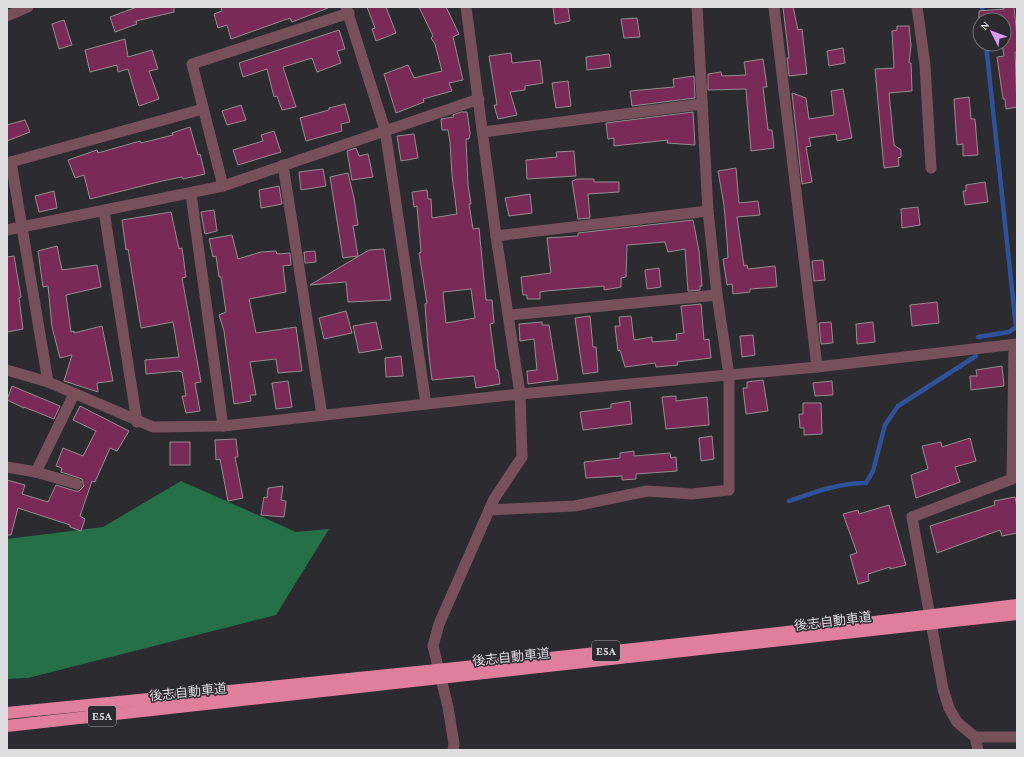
<svg xmlns="http://www.w3.org/2000/svg" width="1024" height="757" font-family="'Crimson Pro','Noto Sans JP',serif">
<rect width="100%" height="100%" fill="#2c2b2f"/>
<path fill="#257048" d="M181 481 296 532 329 529 276 615 28 678 7 679V539L103 527Z"/>
<g fill="none" stroke-linecap="round" stroke-linejoin="round">
<g stroke="#30529a" stroke-width="4.5">
<path d="M982 7 984 20"/>
<path d="M978 337 1009 332 1016 327 986 44"/>
<path d="M789 501C815 492 839 483 866 483L873 471 885 425 898 406 976 356"/>
</g>
</g>
<g fill="#7a2a57" stroke="#948e90" fill-rule="evenodd">
<path d="M137 7H174V12L136 21 137 24 115 32 110 17Z"/>
<path d="M221 7H328V8L292 22 290 18 231 39 227 25 218 28 214 14 222 11Z"/>
<path d="M367 7H386L396 33 376 41 372 29 375 28Z"/>
<path d="M419 7H446L459 34 453 37 463 80 449 83 452 91 423 99 424 102 396 113 384 74 408 65 414 78 442 71 435 44 431 38 433 36Z"/>
<path d="M553 7H568L570 21 555 24Z"/>
<path d="M783 7H793L798 30 802 29 807 74 789 76 787 58H789Z"/>
<path d="M1004 7H1014L1017 37V52H1015L1017 107 1006 109 1005 99H1003L997 57 1004 56 1002 44H1004V20H979V11L1004 9Z"/>
<path d="M637 18 640 37 624 38 621 19Z"/>
<path d="M64 20 72 45 59 49 52 24Z"/>
<path d="M897 26H909L911 45 909 63H911L912 91 889 93 894 145 901 150V157L898 158 899 166 884 168 875 69 894 68 892 31 897 30Z"/>
<path d="M339 30 345 49 337 51 341 63 317 72 312 58 283 67 296 107 282 110 277 96 274 97 267 69 243 77 239 63Z"/>
<path d="M125 39 128 57 152 50 158 69 149 71 159 99 139 106 128 69 118 72 117 65 90 72 85 50Z"/>
<path d="M843 48 845 63 829 66 827 51Z"/>
<path d="M511 53 512 63 540 60 543 83 525 86V90L510 92 517 115 498 119 494 105H497L489 56Z"/>
<path d="M609 54 611 67 587 70 586 57Z"/>
<path d="M763 59 767 87H763L768 130H772L774 148 751 151 746 89 708 90V74L721 72 722 76 746 75 744 62Z"/>
<path d="M694 76 695 98 632 106 630 91 674 87 673 79Z"/>
<path d="M568 81 571 106 556 108 552 83Z"/>
<path d="M843 89 852 138 837 141 836 134 809 138 811 146 806 147 812 182 802 184 792 93 806 98 809 119 834 115 831 91Z"/>
<path d="M969 97 971 119H975L978 155 963 156V144L957 145 954 99Z"/>
<path d="M345 104 350 122 341 124 342 131 306 141 300 118 329 110V108Z"/>
<path d="M241 105 246 120 227 125 222 111Z"/>
<path d="M461 112H467L470 133 469 139H466L468 185 471 204H469L473 229 479 228 486 300H492L494 323 490 324 496 370H498L500 384 476 388 474 376 432 380 428 347 425 304 427 303 419 253 421 252 417 206 414 207 412 192 427 190 428 199H431L432 218 457 214 452 175 450 142 448 130H442L441 119 454 117 453 115ZM471 289 475 318 446 323 443 292Z"/>
<path d="M693 112 695 145 667 143 668 140 614 146V138L608 139 606 123Z"/>
<path d="M25 120 30 132 7 141V125Z"/>
<path d="M190 127 198 155 200 154 205 174 183 179 182 177 162 181 90 199 84 175 75 178 68 160 97 150 98 153 140 141 141 143 173 135 172 133Z"/>
<path d="M274 131 281 152 238 165 233 150 263 141 261 135Z"/>
<path d="M414 134 418 158 401 161 397 136Z"/>
<path d="M356 148 359 156 368 154 373 177 352 180 347 151Z"/>
<path d="M574 151 576 176 527 179 526 160 557 157 556 152Z"/>
<path d="M736 168 739 203 758 201 760 215 737 217 744 266 747 265 748 269 775 266 777 287 750 289V292L733 294 732 284 727 285 723 259 728 258 727 240 724 205 718 171Z"/>
<path d="M323 169 326 186 301 190 299 172Z"/>
<path d="M348 173 354 198 358 225 353 226 358 256 343 258 330 177Z"/>
<path d="M577 179H594V182H619V192L588 194 590 218 578 219 572 181Z"/>
<path d="M985 182 988 202 965 205 963 191H966V185Z"/>
<path d="M279 186 282 204 261 208 259 190Z"/>
<path d="M54 191 57 208 39 212 35 196Z"/>
<path d="M530 194 532 213 509 216 505 198Z"/>
<path d="M918 207 920 225 902 228 901 209Z"/>
<path d="M214 210 217 231 205 234 201 212Z"/>
<path d="M171 212 179 249 182 248 186 277 182 278 201 382 195 383 200 411 186 413 182 396H186L182 372 179 371 146 374 145 360 179 357 173 322 141 328 128 249 126 250 122 220Z"/>
<path d="M693 220 699 251 702 286H700V290L688 291 685 249 668 252 665 242 627 245 626 277 621 278V287L604 290V286L546 291 540 292V299H527V295H523L521 277 551 273 547 238 578 236V233Z"/>
<path d="M232 235 238 259 261 252 276 251 277 254 290 253 291 265 283 266 286 292 249 299 256 333 296 327 302 371 278 373 276 359 250 362 256 395H250L251 401 234 404 224 331 219 315 226 312 221 277H219L216 256 213 257 209 239Z"/>
<path d="M57 246 62 270 97 265 101 287 66 295 71 332 74 331V333L102 326 113 381 97 383 98 392 64 381 72 355 60 358 52 327 48 286 43 287 38 251Z"/>
<path d="M384 249 391 300 348 302 346 282 310 285 369 250Z"/>
<path d="M315 251 316 262 305 263 304 252Z"/>
<path d="M14 256 21 297 19 298 23 329 7 332V257Z"/>
<path d="M823 260 825 280 814 281 812 261Z"/>
<path d="M659 268 661 287 647 289 645 270Z"/>
<path d="M937 302 939 323 912 326 910 305Z"/>
<path d="M701 304 704 340 709 339 711 358 677 362 678 365 656 367 655 363 625 367 620 350 618 351 615 326H620L619 317 631 316 634 340 652 337V342L677 340 676 334 684 333 681 306Z"/>
<path d="M346 311 352 333 324 339 319 318Z"/>
<path d="M590 316 593 347H596L598 372 583 374 575 318Z"/>
<path d="M376 322 382 349 359 353 353 326Z"/>
<path d="M542 322V325H549L558 380 528 384 527 371 537 370 534 339 520 341 519 324Z"/>
<path d="M831 322 833 343 821 344 819 323Z"/>
<path d="M873 322 875 342 857 344 856 324Z"/>
<path d="M753 335 755 355 742 357 740 336Z"/>
<path d="M401 356 403 376 386 377 385 358Z"/>
<path d="M1002 366 1004 386 971 390 970 376H977L976 370Z"/>
<path d="M763 380 768 411 746 414 743 388H747V382Z"/>
<path d="M288 381 292 407 276 409 272 383Z"/>
<path d="M832 381 833 395 815 396 813 383Z"/>
<path d="M12 386 60 406 54 419 24 407V408L7 400Z"/>
<path d="M676 396V401L707 397 709 425 666 429 662 397Z"/>
<path d="M630 401 632 424 583 430 580 412 611 408V404Z"/>
<path d="M803 403H821L822 434 804 435V428H800L799 414H803Z"/>
<path d="M80 406 129 431 117 451 110 448 95 482 92 481 80 516 85 519 81 531 70 527V525L18 508 11 535H7V480L25 485 22 494 48 502 56 485 75 491H79L84 486 82 479 61 472 62 468 56 466 63 448 83 456 96 431 73 420Z"/>
<path d="M712 436 714 459 701 461 699 438Z"/>
<path d="M970 438 976 461 955 467 960 482 916 498 911 475 928 469 922 446 941 442 942 447Z"/>
<path d="M236 439 238 457H235L243 498 228 501 220 459 216 460 215 440Z"/>
<rect x="170" y="442" width="20" height="23"/>
<path d="M634 451V456L670 453 671 458 676 457 677 471 636 474V479L622 480V476L586 478 584 462 620 458V453Z"/>
<path d="M283 486 281 500 286 501 284 517 261 515 264 497 267 498 268 488Z"/>
<path d="M1015 497 1017 507V533L1002 536 1000 530 937 553 930 526 995 505 994 501Z"/>
<path d="M889 505 906 565 890 569V567L868 574 869 581 858 584 850 555 857 553 843 514 858 510 859 514Z"/>
</g>
<g fill="none" stroke-linecap="round" stroke-linejoin="round">
<g stroke="#78505c" stroke-width="11">
<path d="M346 7 385 130 426 404"/>
<path d="M774 7 817 367"/>
<path d="M917 7 925 65 931 168"/>
<path d="M7 16 28 7"/>
<path d="M483 132 702 104"/>
<path d="M11 162 48 382"/>
<path d="M7 163 203 109"/>
<path d="M283 165 322 415"/>
<path d="M223 186 192 64 349 13"/>
<path d="M191 194 223 426"/>
<path d="M104 211 137 422"/>
<path d="M7 230 223 186 479 99"/>
<path d="M496 236 708 211"/>
<path d="M510 315 717 295"/>
<path d="M1014 345 1012 479 912 517 943 689 949 708 957 722 975 737H1017"/>
<path d="M7 370 48 382 153 427 223 426 520 394 817 367 1017 344"/>
<path d="M7 467 36 472 77 484"/>
<path d="M36 472 74 394"/>
<path d="M489 510 575 506 647 491 692 494 729 490V375L717 295 708 211 697 7"/>
<path d="M975 737 978 750"/>
<path d="M453 750 454 744 448 707 433 646 439 624 494 499 522 457 520 394 496 236 466 7"/>
</g>
<g stroke="#df7f9d" stroke-width="12">
<path d="M7 713C344 680 681 646 1017 605"/>
<path d="M7 726 1017 614"/>
</g>
</g>
<g text-anchor="middle" dominant-baseline="central" stroke-width="3" stroke-linejoin="round" paint-order="stroke">
<g fill="#2c2b2f" stroke="#a9a8ab" stroke-width="1">
<rect x="592" y="641" width="28" height="20" rx="3"/>
<rect x="88" y="706" width="28" height="20" rx="3"/>
</g>
<g font-size="12" font-weight="bold" fill="#dedde0">
<text x="606" y="651">E5A</text>
<text x="102" y="716">E5A</text>
</g>
<g font-size="13" fill="#dedde0" stroke="#2c2b2f">
<text transform="translate(833 621) rotate(-7)">後志自動車道</text>
<text transform="translate(511 657) rotate(-6)">後志自動車道</text>
<text transform="translate(188 692) rotate(-6)">後志自動車道</text>
</g>
</g>
<rect width="1024" height="757" fill="none" stroke="#dedde0" stroke-width="16"/>
<g transform="translate(992 32) rotate(312)"><circle r="19" fill="#2c2b2f" stroke="#737276"/>
<path d="M0-3L7 15L0 10L-7 15Z" fill="#d79bf9"/>
<text y="-6" font-size="11" font-weight="bold" text-anchor="middle" fill="#dedde0">N</text>
</g>
</svg>
